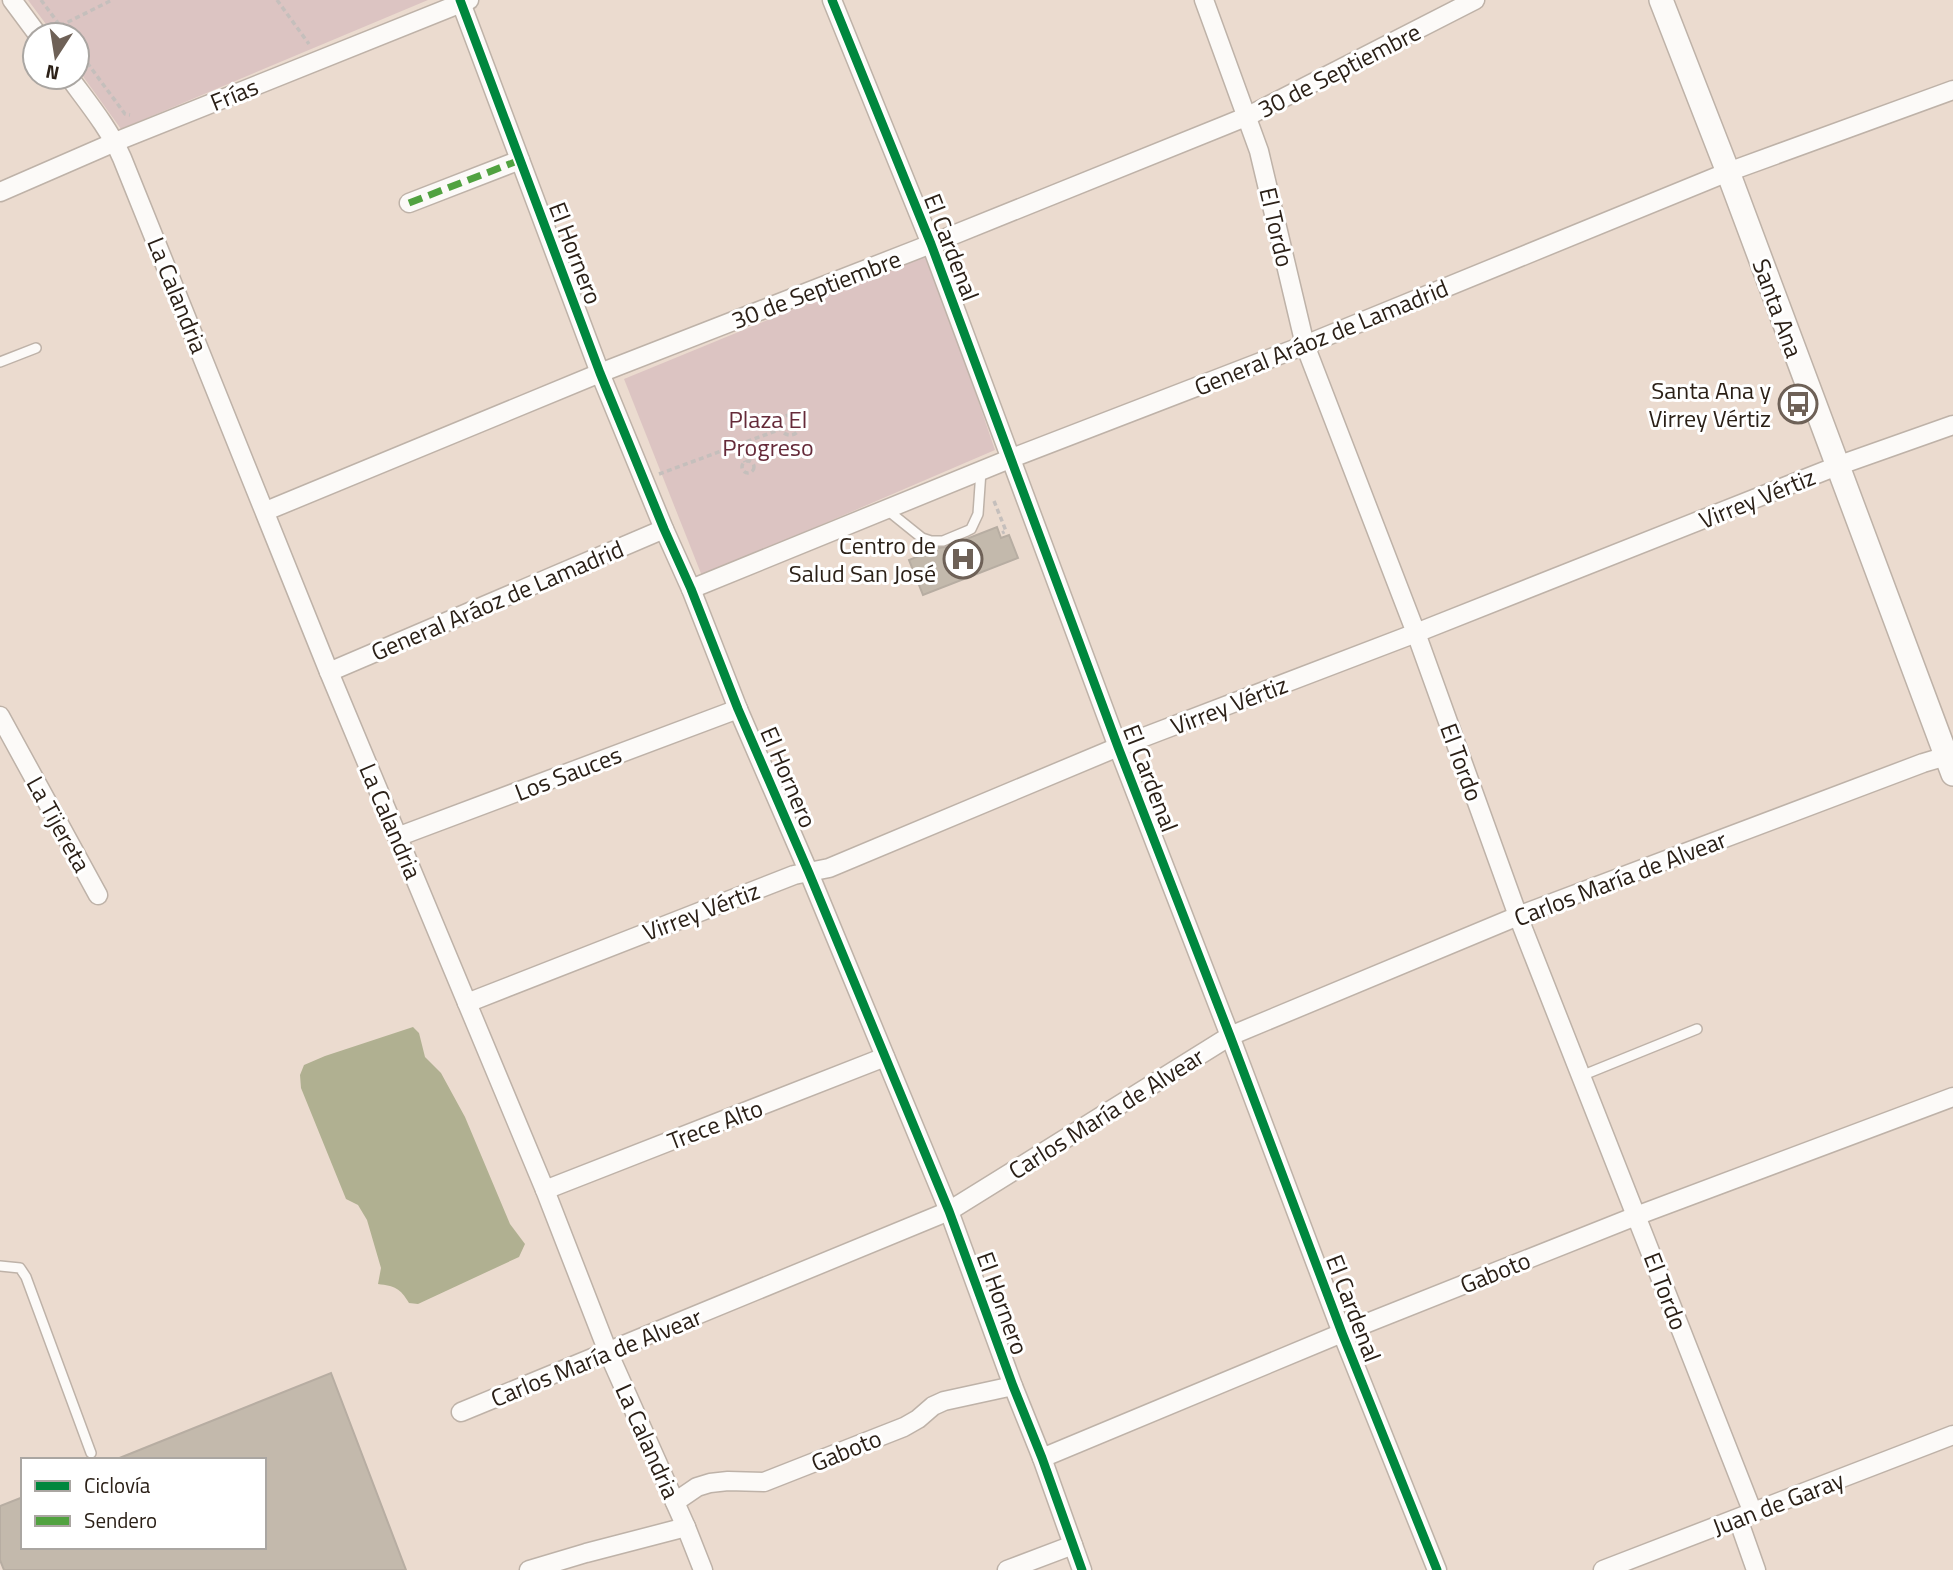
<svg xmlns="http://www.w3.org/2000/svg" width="1953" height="1570" font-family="'Titillium Web',sans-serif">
<rect width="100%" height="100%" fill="#ebdbcf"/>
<g fill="#dcc4c2">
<path d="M28 0H428L121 129 77 68V35H54Z"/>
<path d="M928 254 995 450 702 576 624 379Z"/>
</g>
<path fill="#b0b091" d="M413 1027 419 1033 425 1057 441 1073 465 1117 510 1224 525 1244 519 1257 418 1304 409 1303C400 1288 395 1286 378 1284L381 1268 367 1220 358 1205 346 1199 301 1088 300 1075 304 1065 325 1056Z"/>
<g fill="#c3b9ac" stroke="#b7ada2" stroke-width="2">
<path d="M997 527 1001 538 1009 535 1018 558 923 595 909 560 938 548 946 547Z"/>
<path d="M331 1373 406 1570H4L0 1560V1506L23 1497V1547H264V1460L117 1459Z"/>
</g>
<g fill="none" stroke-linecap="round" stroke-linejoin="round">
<defs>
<g id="service">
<path d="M0 362 36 348"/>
<path d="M886 509 922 538 931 541H943L967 531 971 529 978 514 981 471"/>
<path d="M1581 1076 1697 1029"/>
<path d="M0 1266 20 1268 26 1277 91 1453"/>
</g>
<g id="minor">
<path d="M12 0 38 35"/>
<path d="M460 0 600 373 664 529 691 589 738 709 809 873 949 1211 1013 1386 1042 1458 1082 1570"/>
<path d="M832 0 931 244 1118 747 1230 1036 1342 1333 1437 1570"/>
<path d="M1204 0 1259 151 1305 345 1416 633 1518 916 1753 1513"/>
<path d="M69 77C88 103 109 128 122 158L329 672 545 1190 608 1352 686 1527 703 1570"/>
<path d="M0 192 115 142 469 0"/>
<path d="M409 203 520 160"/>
<path d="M266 511 600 373 931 244 1226 125 1248 116 1475 0"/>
<path d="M691 589 1012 458 1305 345 1728 172 1953 90"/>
<path d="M329 672 664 529"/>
<path d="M0 716 98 895"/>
<path d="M397 837 738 709"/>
<path d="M467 1003 794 875 829 868 1118 747 1416 633 1837 466 1953 425"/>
<path d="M545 1190 885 1057"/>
<path d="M461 1412 949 1211 1230 1036 1518 916 1923 763 1953 754"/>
<path d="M1042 1458 1342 1333 1636 1216 1953 1097"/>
<path d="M675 1502 697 1487 710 1483 728 1481 764 1482 904 1427 918 1419 933 1406 944 1401 1013 1386"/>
<path d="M1738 1519 1756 1570"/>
<path d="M529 1570 586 1553 686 1527"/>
<path d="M1007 1570 1073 1545"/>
<path d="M1603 1570 1953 1435"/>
</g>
<path id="tertiary" d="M1661 0 1728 172 1953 774"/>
</defs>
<use href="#service" stroke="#beb2a8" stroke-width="12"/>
<use href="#minor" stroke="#beb2a8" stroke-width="21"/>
<use href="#tertiary" stroke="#beb2a8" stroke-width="26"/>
<g stroke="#c5bfbc" stroke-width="3.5" stroke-dasharray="5 3.5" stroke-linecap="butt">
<path d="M41 0 67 35"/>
<path d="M277 0 309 44"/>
<path d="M60 26 112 0"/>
<path d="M77 49 125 114 130 115"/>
<circle cx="790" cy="425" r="10"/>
<path d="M738 445 745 462"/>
<circle cx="748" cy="467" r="6"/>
<path d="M659 474 781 429"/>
<path d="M994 501 1006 531 1002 533"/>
</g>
<use href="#service" stroke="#fcfaf8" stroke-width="9"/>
<use href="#minor" stroke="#fcfaf8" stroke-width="18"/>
<use href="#tertiary" stroke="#fcfaf8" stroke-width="23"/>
<path stroke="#51a240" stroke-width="7" stroke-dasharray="14 7" stroke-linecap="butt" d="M409 203 520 160"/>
<defs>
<g id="cycleway">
<path d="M460 0 600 373 664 529 691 589 738 709 809 873 949 1211 1013 1386 1042 1458 1082 1570"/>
<path d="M832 0 931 244 1118 747 1230 1036 1342 1333 1437 1570"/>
</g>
</defs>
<use href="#cycleway" stroke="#fff" stroke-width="13"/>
<use href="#cycleway" stroke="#00873e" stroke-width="9"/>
</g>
<defs>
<symbol id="bus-ring" viewBox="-11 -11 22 22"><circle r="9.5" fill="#fff" stroke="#6e6157" stroke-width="1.5"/><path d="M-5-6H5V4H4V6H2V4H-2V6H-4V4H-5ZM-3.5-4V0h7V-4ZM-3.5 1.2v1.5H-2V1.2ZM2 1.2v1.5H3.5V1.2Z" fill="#6e6157"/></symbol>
<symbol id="hospital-ring" viewBox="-11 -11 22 22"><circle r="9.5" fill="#fff" stroke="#6e6157" stroke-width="1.5"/><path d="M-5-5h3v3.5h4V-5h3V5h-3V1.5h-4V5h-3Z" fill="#6e6157"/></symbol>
</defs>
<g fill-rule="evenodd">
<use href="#bus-ring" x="1776" y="382" width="44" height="44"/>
<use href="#hospital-ring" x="941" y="537" width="44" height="44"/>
</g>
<g text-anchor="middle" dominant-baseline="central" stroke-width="6" stroke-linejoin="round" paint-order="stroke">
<g font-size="24" fill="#2b2017" stroke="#fff">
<text transform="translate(1339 70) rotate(-27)">30 de Septiembre</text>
<text transform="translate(234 94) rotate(-22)">Frías</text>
<text transform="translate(1277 227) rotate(77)">El Tordo</text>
<text transform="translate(952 247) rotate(69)">El Cardenal</text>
<text transform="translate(576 253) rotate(69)">El Hornero</text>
<text transform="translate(816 289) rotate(-21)">30 de Septiembre</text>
<text transform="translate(178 295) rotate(68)">La Calandria</text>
<text transform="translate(1778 308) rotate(70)">Santa Ana</text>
<text transform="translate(1321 337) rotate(-22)">General Aráoz de Lamadrid</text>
<text transform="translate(1757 498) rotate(-22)">Virrey Vértiz</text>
<text transform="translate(497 600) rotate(-23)">General Aráoz de Lamadrid</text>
<text transform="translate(1229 705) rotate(-21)">Virrey Vértiz</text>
<text transform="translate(1462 762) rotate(70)">El Tordo</text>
<text transform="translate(568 773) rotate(-21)">Los Sauces</text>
<text transform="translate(789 777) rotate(67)">El Hornero</text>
<text transform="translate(1151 778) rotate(69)">El Cardenal</text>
<text transform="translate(391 821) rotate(67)">La Calandria</text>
<text transform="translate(59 824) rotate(61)">La Tijereta</text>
<text transform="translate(1620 878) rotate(-21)">Carlos María de Alvear</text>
<text transform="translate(701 911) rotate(-21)">Virrey Vértiz</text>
<text transform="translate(1106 1113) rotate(-32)">Carlos María de Alvear</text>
<text transform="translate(715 1124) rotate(-21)">Trece Alto</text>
<text transform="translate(1495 1272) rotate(-22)">Gaboto</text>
<text transform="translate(1666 1291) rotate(69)">El Tordo</text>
<text transform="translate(1003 1303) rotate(70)">El Hornero</text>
<text transform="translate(1354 1308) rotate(69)">El Cardenal</text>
<text transform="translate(596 1357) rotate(-22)">Carlos María de Alvear</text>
<text transform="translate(648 1441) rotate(66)">La Calandria</text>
<text transform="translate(846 1450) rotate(-22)">Gaboto</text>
<text transform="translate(1778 1503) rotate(-21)">Juan de Garay</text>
</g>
<g font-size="24" fill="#2b2017" stroke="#fff" text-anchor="end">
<text x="1771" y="390">Santa Ana y<tspan x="1771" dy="28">Virrey Vértiz</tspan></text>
<text x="936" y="545">Centro de<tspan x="936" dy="28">Salud San José</tspan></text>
</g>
<g font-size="24" fill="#652a39" stroke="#fff">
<text x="768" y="419">Plaza El<tspan x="768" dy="28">Progreso</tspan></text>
</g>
</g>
<rect x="21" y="1458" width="245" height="91" fill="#ffffff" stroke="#aaa6a2" stroke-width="2"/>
<rect x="35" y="1481" width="35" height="10" fill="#00873e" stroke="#aaa6a2" stroke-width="2"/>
<text x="84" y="1493" font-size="21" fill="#2b2017">Ciclovía</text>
<rect x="35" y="1516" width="35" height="10" fill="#51a240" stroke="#aaa6a2" stroke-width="2"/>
<text x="84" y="1528" font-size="21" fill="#2b2017">Sendero</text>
<g transform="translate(56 56) rotate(192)"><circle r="33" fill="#ffffff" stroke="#aaa6a2" stroke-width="2"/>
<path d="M0-5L12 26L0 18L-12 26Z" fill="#6e6157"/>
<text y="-10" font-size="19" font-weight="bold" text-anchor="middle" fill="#2b2017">N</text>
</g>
</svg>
